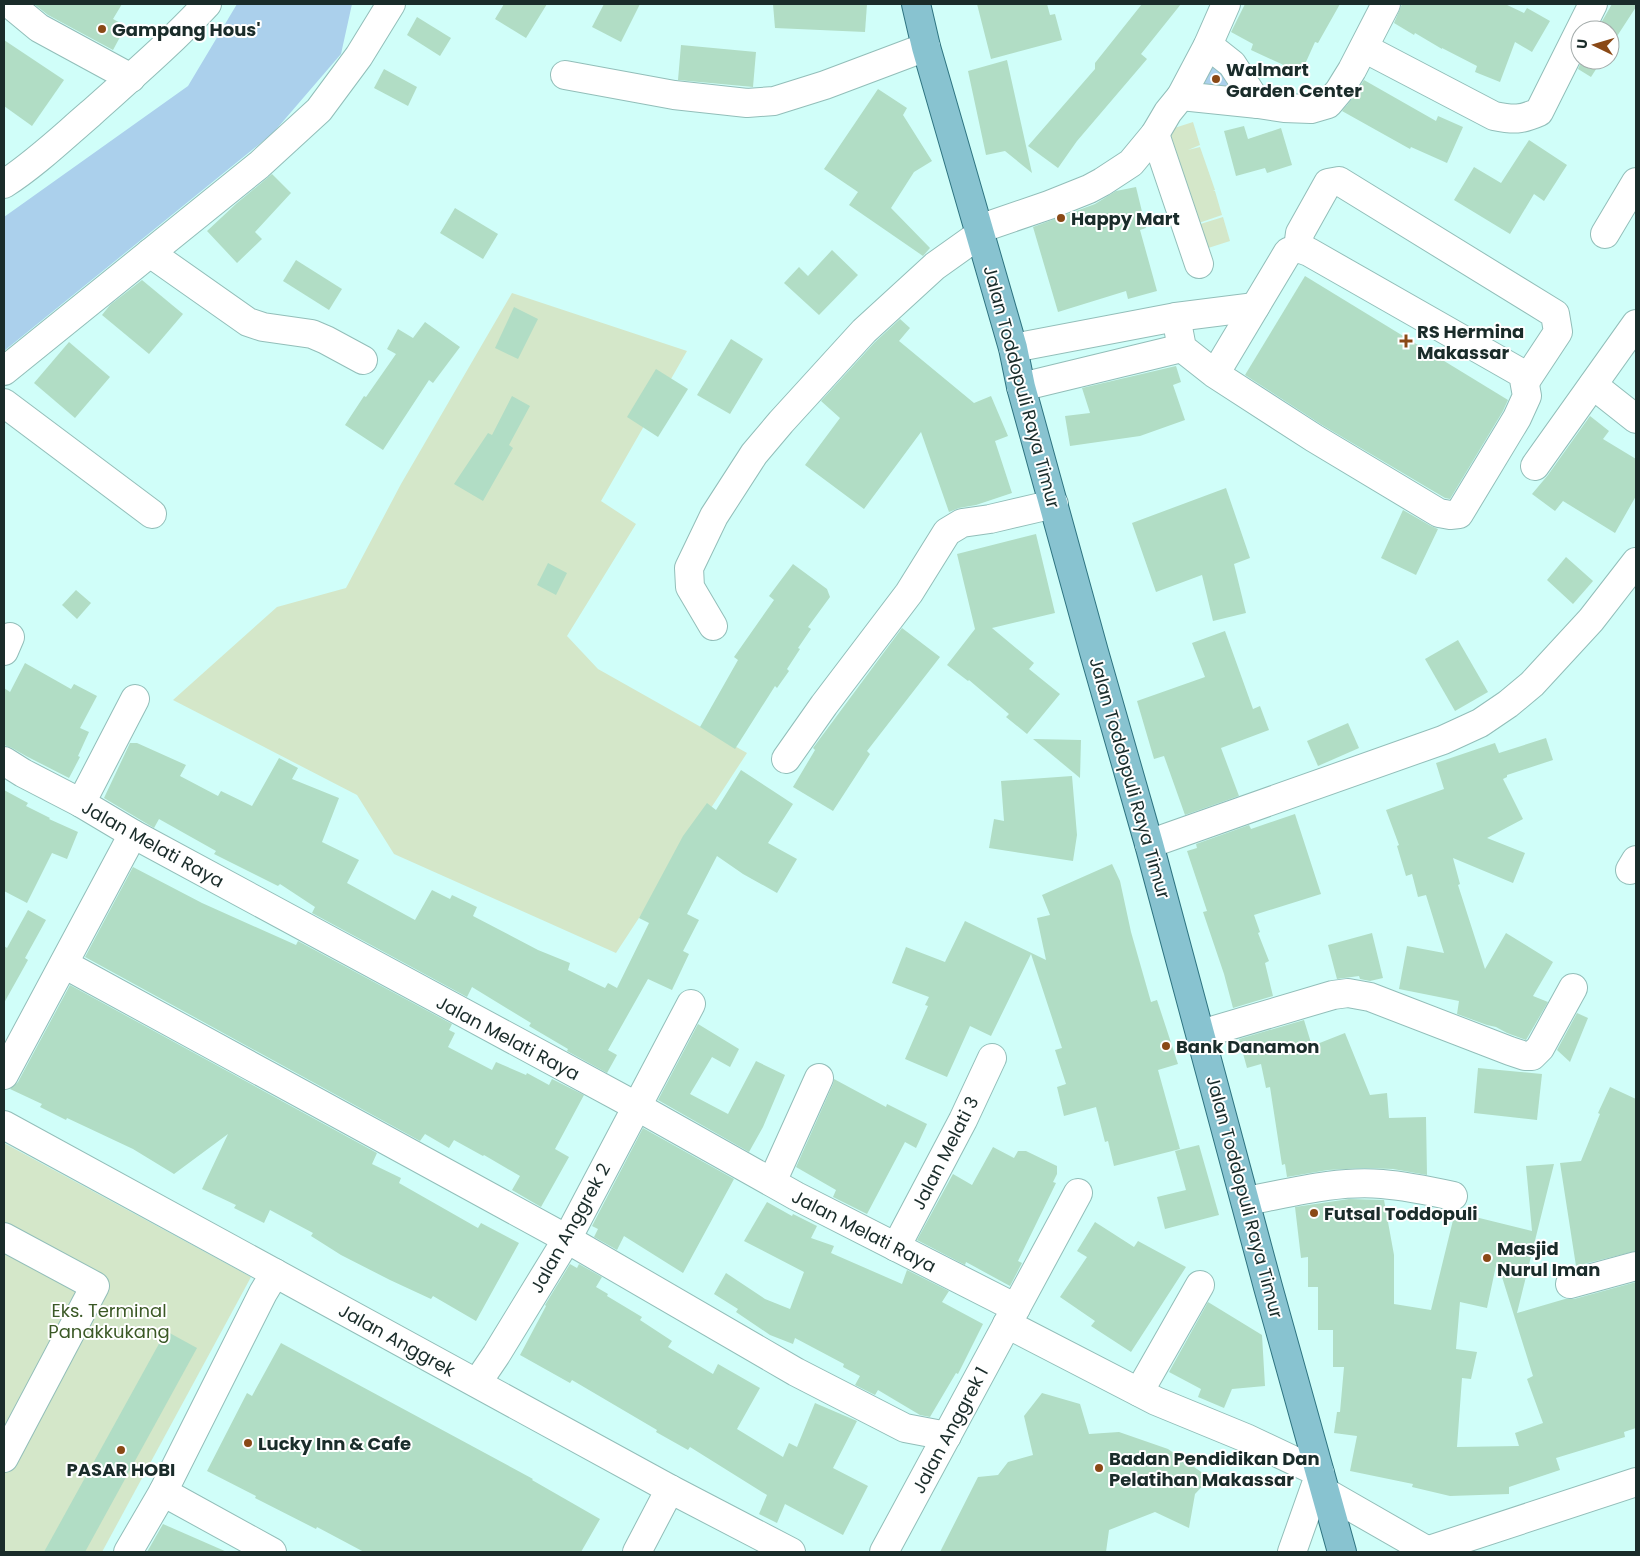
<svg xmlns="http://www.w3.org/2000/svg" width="1640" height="1556" font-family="Poppins,sans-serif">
<rect width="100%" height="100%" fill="#d0fef9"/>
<g fill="#d4e7c9">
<path d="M1193 122 1200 145 1188 150 1200 147 1215 190 1213 191H1215L1222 215 1193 225 1186 200 1192 198 1185 178 1179 180 1165 131Z"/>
<path d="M1223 217 1230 241 1202 250 1194 226Z"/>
<path d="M512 293 687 351 601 501 636 524 567 636 598 669 747 753 616 953 394 854 357 795 173 700 277 607 346 588 401 484Z"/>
<path d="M4 1143 251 1277 102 1552H4Z"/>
</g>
<g fill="#abd0ec">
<path d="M237 4H352L341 54 273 133 4 351V217L188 86Z"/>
<path d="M1210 53 1247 97 1189 92Z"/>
</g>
<g fill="#b1ddc5" fill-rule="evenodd">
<path d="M34 4H122L113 19 126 26 113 50 48 15Z"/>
<path d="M504 4H547L526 38 495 19Z"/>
<path d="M604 4H640L621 42 592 27Z"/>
<path d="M773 4H867L865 32 775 28Z"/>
<path d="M977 4H1047L1050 15 1055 14 1062 40 991 59Z"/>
<path d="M1142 4H1181L1141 54 1147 59 1077 141 1058 168 1028 146 1095 69V63Z"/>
<path d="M1245 4H1340L1318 43 1315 42 1301 73 1251 50 1253 44 1231 32Z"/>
<path d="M1402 4H1505L1524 13 1527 8 1550 21 1532 52 1515 42 1500 82 1475 72 1477 66 1442 48V49L1415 33 1414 35 1394 23Z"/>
<path d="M1612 4H1636V7L1610 47V30H1597Z"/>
<path d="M417 17 451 38 440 56 407 35Z"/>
<path d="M4 40 64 80 32 126 4 106Z"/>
<path d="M681 45 756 52 753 87 678 80Z"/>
<path d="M1007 60 1032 173 1005 151 986 155 968 71Z"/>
<path d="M1582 60H1602L1591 77 1578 69Z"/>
<path d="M384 69 417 87 408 106 374 88Z"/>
<path d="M1364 80 1436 121 1438 116 1463 127 1447 163 1411 147 1410 149 1342 111 1352 99Z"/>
<path d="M878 89 907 108 903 115 932 161 914 172 891 208 930 248 923 256 849 205 858 192 824 169Z"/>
<path d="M1244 126 1248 139 1281 128 1292 165 1267 173 1265 168 1236 176 1224 131Z"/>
<path d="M1529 140 1567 165 1544 201 1534 194 1510 234 1454 200 1474 167 1501 183Z"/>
<path d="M272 174 291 193 255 232 262 239 237 263 207 231 237 203Z"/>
<path d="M1136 187 1146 228 1140 230 1157 291 1128 299 1126 291 1058 312 1033 227 1095 204 1116 191Z"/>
<path d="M455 208 498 234 483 259 440 233Z"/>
<path d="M832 250 858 275 819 315 784 283 799 267 808 276Z"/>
<path d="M296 260 342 289 329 310 283 281Z"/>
<path d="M1305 276 1508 400 1503 411 1450 499 1445 498 1322 425 1245 375Z"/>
<path d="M142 280 183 314 149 354 102 315 110 305Z"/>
<path d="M514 307 538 319 518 359 495 348Z"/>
<path d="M900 319 910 328 899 341 974 403 991 396 1008 436 995 441 1012 493 976 505 959 508 949 512 921 432 864 509 805 465 840 418 821 401 875 342Z"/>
<path d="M425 322 460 347 433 383 429 380 383 450 345 425 364 396 366 397 396 354 387 349 398 329 413 338Z"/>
<path d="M731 339 763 359 730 414 697 395Z"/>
<path d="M69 342 110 377 75 418 34 383Z"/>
<path d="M1176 366 1181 382 1173 385 1185 420 1140 436 1070 446 1065 416 1090 413 1082 388Z"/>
<path d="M656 369 688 389 658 437 627 417Z"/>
<path d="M512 396 530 406 509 445 513 448 483 501 454 484 488 433 492 435Z"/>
<path d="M1590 416 1609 431 1603 439 1636 459V496L1615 533 1563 501 1555 511 1532 494 1548 475Z"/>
<path d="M1226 488 1250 558 1234 564 1246 613 1213 621 1202 575 1156 592 1132 523Z"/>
<path d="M1403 510 1431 526 1438 529 1416 575 1381 558Z"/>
<path d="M1036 534 1055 613 992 628 1034 663 1029 669 1060 694 1027 734 1006 717 1009 714 969 680 968 681 947 665 975 629 957 554Z"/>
<path d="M1566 557 1593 581 1573 604 1547 580Z"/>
<path d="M548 563 567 573 556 595 537 585Z"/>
<path d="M793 564 827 589 830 597 808 627 811 629 798 648 800 649 787 669 789 671 777 688 775 686 735 749 700 727 738 660 734 657 774 600 769 596Z"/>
<path d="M76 590 91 603 77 619 62 605Z"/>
<path d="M902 628 940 657 867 751 870 754 833 811 793 787 815 750 813 748Z"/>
<path d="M1225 631 1253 709 1260 706 1269 730 1221 748 1239 796 1185 815 1164 756 1154 759 1137 701 1205 677 1192 643Z"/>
<path d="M1458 640 1488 692 1455 711 1425 659Z"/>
<path d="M25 663 71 689 74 684 97 696 80 728 89 732 78 756 80 757 69 778 26 756 12 748 4 745V688L10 692Z"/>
<path d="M1348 723 1359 748 1318 766 1307 741Z"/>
<path d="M1546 738 1553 760 1507 775V777L1503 779 1523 819 1487 838 1525 853 1513 883 1453 858 1460 884 1458 885 1485 969 1506 933 1553 962 1533 996 1548 1002 1526 1040 1507 1033 1496 1027 1487 1025 1457 1014 1459 1001 1399 989 1407 946 1444 953 1426 895 1418 897 1412 874 1406 876 1397 846 1399 845 1386 810 1444 789 1436 763 1495 743 1499 753Z"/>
<path d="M1033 739 1081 740 1080 778Z"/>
<path d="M130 743H137L186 765 180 776 218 796 221 791 252 806 279 758 298 768 292 779 339 798 322 842 359 860 347 883 415 920 432 890 450 899 452 895 477 907 473 916 538 950 570 963 568 970 605 988 608 983 617 988 649 923 639 918 683 836 707 803 716 810 741 770 793 804 768 843 797 859 777 893 743 874 717 856 687 914 699 920 683 951 689 954 672 990 648 979 608 1050 617 1055 607 1073 567 1051 568 1049 529 1026 531 1023 472 987 467 997 312 913 315 907 280 884 278 886 214 854 216 851 159 819 154 828 104 798Z"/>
<path d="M1072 776 1077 835 1073 861 989 848 994 819 1004 821 1001 781Z"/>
<path d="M4 790 28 803 26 806 50 818 49 819 78 832 67 859 52 853 27 903 4 891Z"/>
<path d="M1295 814 1321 894 1254 915 1260 932 1258 933 1269 961 1265 963 1273 996 1233 1008 1224 974 1203 912 1207 911 1187 851 1197 848 1196 844 1249 825 1251 829Z"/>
<path d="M1112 864 1120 881 1131 932 1151 1002 1157 1000 1178 1064 1158 1070 1180 1149 1114 1166 1108 1141 1105 1142 1096 1107 1064 1116 1057 1087 1066 1084 1055 1050 1062 1048 1031 954 991 1036 970 1026 947 1077 905 1059 928 1006 925 1005 929 997 892 983 906 947 945 962 965 921 1046 960 1037 918 1050 915 1042 895Z"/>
<path d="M133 867 202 903 296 945 298 941 452 1024 449 1030 455 1033 448 1047 492 1070 496 1062 526 1075 527 1073 549 1085 552 1079 584 1095 555 1149 569 1157 541 1207 512 1190 520 1176 484 1155 483 1156 454 1140 449 1148 425 1134 420 1141 85 957Z"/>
<path d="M28 910 46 920 25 958 28 960 4 1003V946L7 948Z"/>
<path d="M1372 933 1383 978 1370 981 1360 979 1359 976 1337 979 1328 945Z"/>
<path d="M70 985 377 1153 372 1164 401 1178 399 1183 478 1228 481 1223 519 1243 476 1321 433 1296 431 1299 390 1280 341 1255 311 1236 313 1233 270 1210 264 1223 234 1208 236 1205 202 1189 228 1134 174 1174 133 1149 67 1118 66 1120 40 1107 42 1104 10 1089 18 1082Z"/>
<path d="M1577 1013 1588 1018 1570 1062 1557 1050Z"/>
<path d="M1304 1020 1312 1046 1345 1033 1370 1095 1387 1093 1389 1118 1426 1117 1427 1175 1393 1169 1364 1168 1328 1170 1287 1177 1285 1164 1282 1165 1270 1087 1266 1088 1261 1064 1247 1068 1239 1039Z"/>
<path d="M698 1024 739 1049 730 1067 712 1057 690 1094 728 1114 756 1061 785 1075 763 1127 749 1152 658 1100Z"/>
<path d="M1478 1068 1542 1074 1537 1120 1474 1113Z"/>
<path d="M834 1079 886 1107 887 1104 927 1124 916 1148 905 1142 867 1214 833 1197 836 1190 796 1167 833 1084Z"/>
<path d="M1610 1087 1636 1099V1251L1576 1266 1560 1163 1581 1161 1600 1114 1598 1113Z"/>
<path d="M643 1128 734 1179 683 1273 624 1236 617 1250 594 1237 598 1229 592 1226Z"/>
<path d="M1199 1145 1219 1215 1165 1229 1157 1197 1186 1190 1175 1151Z"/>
<path d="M993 1147 1014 1158 1018 1151H1026L1057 1166V1174L1053 1182 1056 1183 1018 1261 1022 1263 1010 1286 966 1262 965 1265 917 1240 953 1174 972 1185Z"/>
<path d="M1554 1164 1517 1313 1565 1299H1574L1636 1282V1428L1624 1432 1625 1437 1556 1458 1560 1470 1509 1487V1494L1450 1496 1412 1487 1413 1484 1350 1471 1357 1436 1334 1433 1337 1412H1340L1344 1367H1333V1330H1318V1287H1308V1257L1301 1258 1295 1207 1349 1199 1384 1200 1394 1255V1304L1431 1310 1455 1212 1532 1231 1526 1166ZM1497 1261 1533 1376 1527 1379 1543 1423 1515 1433 1519 1446 1457 1447 1462 1378 1471 1379 1477 1352 1456 1349 1460 1302 1487 1308Z"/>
<path d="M767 1202 792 1216 793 1214 817 1226 811 1238 834 1246 831 1253 902 1284 907 1270 949 1291 942 1302 983 1324 958 1374 956 1373 930 1417 920 1415 878 1390 875 1395 855 1385 860 1376 843 1367 844 1364 795 1338 793 1344 770 1335 736 1312 738 1309 714 1294 726 1273 765 1299 790 1309 804 1272 744 1241Z"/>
<path d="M1095 1222 1134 1247 1138 1241 1186 1267 1131 1352 1091 1326 1095 1321 1060 1297 1087 1257 1077 1251Z"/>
<path d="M570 1264 577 1268 579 1264 602 1277 596 1287 608 1294 607 1296 642 1317 640 1320 672 1341 668 1347 713 1374 718 1364 760 1388 737 1429 783 1457 789 1443 797 1447 815 1403 857 1421 833 1468 868 1486 843 1535 785 1504 777 1523 759 1514 767 1495 690 1447 688 1450 656 1432 657 1430 572 1380 570 1383 520 1355 546 1306 545 1305Z"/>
<path d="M1208 1302 1262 1335 1265 1386 1232 1389 1224 1408 1198 1397 1201 1389 1169 1372Z"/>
<path d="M166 1331 197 1348 85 1552H44Z"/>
<path d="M281 1343 533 1479 532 1480 600 1519 581 1552H364L317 1527 316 1529 255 1498 256 1496 207 1471 247 1393 252 1396Z"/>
<path d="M1042 1393 1080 1404 1089 1434 1119 1432 1168 1449 1210 1478 1195 1494 1189 1528 1155 1512 1109 1530 1106 1552H940L978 1477 998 1475 1008 1462 1033 1455 1024 1416Z"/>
<path d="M163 1524 227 1552H147Z"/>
</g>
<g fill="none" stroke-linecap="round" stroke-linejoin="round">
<defs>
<g id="minor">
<path d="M10 4 39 28 131 78"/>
<path d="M1208 45 1232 64 1258 104"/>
<path d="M1364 48 1494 116C1514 120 1521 120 1539 112L1593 4"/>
<path d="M565 75 674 95 747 103 774 101 825 85 926 47"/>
<path d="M1181 96 1258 104 1284 108 1311 109 1328 104 1339 91 1352 70 1386 4"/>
<path d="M1155 134 1199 264"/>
<path d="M4 184C35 164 62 138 90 114 130 78 171 43 207 4"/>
<path d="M979 229 1049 205 1089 189 1102 182 1131 163 1155 134 1168 112 1181 96 1208 45 1226 4"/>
<path d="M1605 234 1636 182"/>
<path d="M1298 248 1300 233 1328 183 1339 181 1555 314 1558 332 1525 382"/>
<path d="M150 253 248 322 263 327 312 334 326 340 363 360"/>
<path d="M1176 317 1182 348 1215 374 1314 438 1439 513 1450 515 1459 514 1517 418 1527 396 1523 374 1309 252 1298 248 1288 252 1215 374"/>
<path d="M1013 348 1176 317 1255 307"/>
<path d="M4 371 259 165 319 110 359 56 391 4"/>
<path d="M1593 385 1636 419"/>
<path d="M1021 387 1182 348"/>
<path d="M4 403 152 514"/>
<path d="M1535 466 1636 324"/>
<path d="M713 626 690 587 689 568 714 516 754 454 781 422 864 331 935 266 980 234"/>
<path d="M4 651 10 637"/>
<path d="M786 759 824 705 909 593 947 532 962 523 990 519 1054 504"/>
<path d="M4 761 23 773 81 803 133 834 636 1106 796 1196 1016 1308"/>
<path d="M81 803 135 699"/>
<path d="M1149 844 1443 740 1480 723 1508 704 1532 684 1591 620 1636 562"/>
<path d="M1630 870 1636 860"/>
<path d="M64 964 567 1239 796 1372 905 1428 947 1436"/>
<path d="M1201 1034 1333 995 1348 993 1370 997 1510 1051 1525 1056H1532L1540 1048 1573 988"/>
<path d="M4 1075 133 834"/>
<path d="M4 1125 670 1489 791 1552"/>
<path d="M772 1182 819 1078"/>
<path d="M1246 1201C1290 1193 1336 1180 1382 1184 1406 1186 1430 1191 1453 1196"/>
<path d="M4 1237 95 1286 4 1458"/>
<path d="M896 1247 963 1120 992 1058"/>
<path d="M1570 1284 1636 1266"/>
<path d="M1007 1324 1156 1401 1246 1438 1320 1473 1292 1552"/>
<path d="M477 1383 496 1355 567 1239 691 1004"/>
<path d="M1139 1392 1200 1285"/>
<path d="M163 1492 272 1552"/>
<path d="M1325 1492 1428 1551"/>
<path d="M128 1552 163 1492 263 1293 275 1273"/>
<path d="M637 1552 670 1489"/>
<path d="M884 1552 1078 1193"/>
<path d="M1423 1552 1636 1482"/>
</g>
<path id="major" d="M916 4 926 47 1013 348 1021 387 1094 652 1149 844 1268 1287 1342 1552"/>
</defs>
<use href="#minor" stroke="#92beb9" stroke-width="30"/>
<use href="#major" stroke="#2e7481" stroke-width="30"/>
<use href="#minor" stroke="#fff" stroke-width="28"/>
<use href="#major" stroke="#88c3d0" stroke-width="28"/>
</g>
<g fill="#8a4916" stroke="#fff" stroke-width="2">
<circle cx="102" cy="29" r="5"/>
<circle cx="1216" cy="79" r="5"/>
<circle cx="1061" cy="218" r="5"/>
<path d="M1403.5 333.5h5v5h5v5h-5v5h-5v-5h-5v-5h5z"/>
<circle cx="1166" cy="1046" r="5"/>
<circle cx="1314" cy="1213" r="5"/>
<circle cx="1487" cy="1258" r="5"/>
<circle cx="248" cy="1443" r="5"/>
<circle cx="121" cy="1450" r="5"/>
<circle cx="1099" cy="1468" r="5"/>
</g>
<g text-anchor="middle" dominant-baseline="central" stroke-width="4" stroke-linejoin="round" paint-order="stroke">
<g font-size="18" font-weight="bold" fill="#1a2c2a" stroke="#fff" text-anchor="start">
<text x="112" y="29">Gampang Hous'</text>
<text x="1226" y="69">Walmart<tspan x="1226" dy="21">Garden Center</tspan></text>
<text x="1071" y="218">Happy Mart</text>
<text x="1417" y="331">RS Hermina<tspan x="1417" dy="21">Makassar</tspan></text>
<text x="1176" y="1046">Bank Danamon</text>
<text x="1324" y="1213">Futsal Toddopuli</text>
<text x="1497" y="1248">Masjid<tspan x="1497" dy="21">Nurul Iman</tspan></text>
<text x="258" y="1443">Lucky Inn &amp; Cafe</text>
<text x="1109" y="1458">Badan Pendidikan Dan<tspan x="1109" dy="21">Pelatihan Makassar</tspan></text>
<text x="121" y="1469" text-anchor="middle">PASAR HOBI</text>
</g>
<g font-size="18" fill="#1a2c2a" stroke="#fff">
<text transform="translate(1022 387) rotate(75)">Jalan Toddopuli Raya Timur</text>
<text transform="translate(1130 778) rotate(74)">Jalan Toddopuli Raya Timur</text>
<text transform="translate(153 844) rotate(29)">Jalan Melati Raya</text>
<text transform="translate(508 1038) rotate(28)">Jalan Melati Raya</text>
<text transform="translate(945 1153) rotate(-63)">Jalan Melati 3</text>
<text transform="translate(1245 1197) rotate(75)">Jalan Toddopuli Raya Timur</text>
<text transform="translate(570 1228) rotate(-61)">Jalan Anggrek 2</text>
<text transform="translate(864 1231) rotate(27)">Jalan Melati Raya</text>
<text transform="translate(397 1340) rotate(29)">Jalan Anggrek</text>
<text transform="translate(950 1430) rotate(-62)">Jalan Anggrek 1</text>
</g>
<g font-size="18" fill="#3b5926" stroke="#fff">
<text x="109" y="1310">Eks. Terminal<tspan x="109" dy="21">Panakkukang</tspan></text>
</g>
</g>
<rect width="1640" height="1556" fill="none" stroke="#1a2c2a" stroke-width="10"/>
<g transform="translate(1595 45) rotate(275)"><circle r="24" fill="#ffffff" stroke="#a3abaa"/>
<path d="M0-4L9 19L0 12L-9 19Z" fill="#8a4916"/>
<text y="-8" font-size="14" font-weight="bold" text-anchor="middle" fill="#1a2c2a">U</text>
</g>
</svg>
